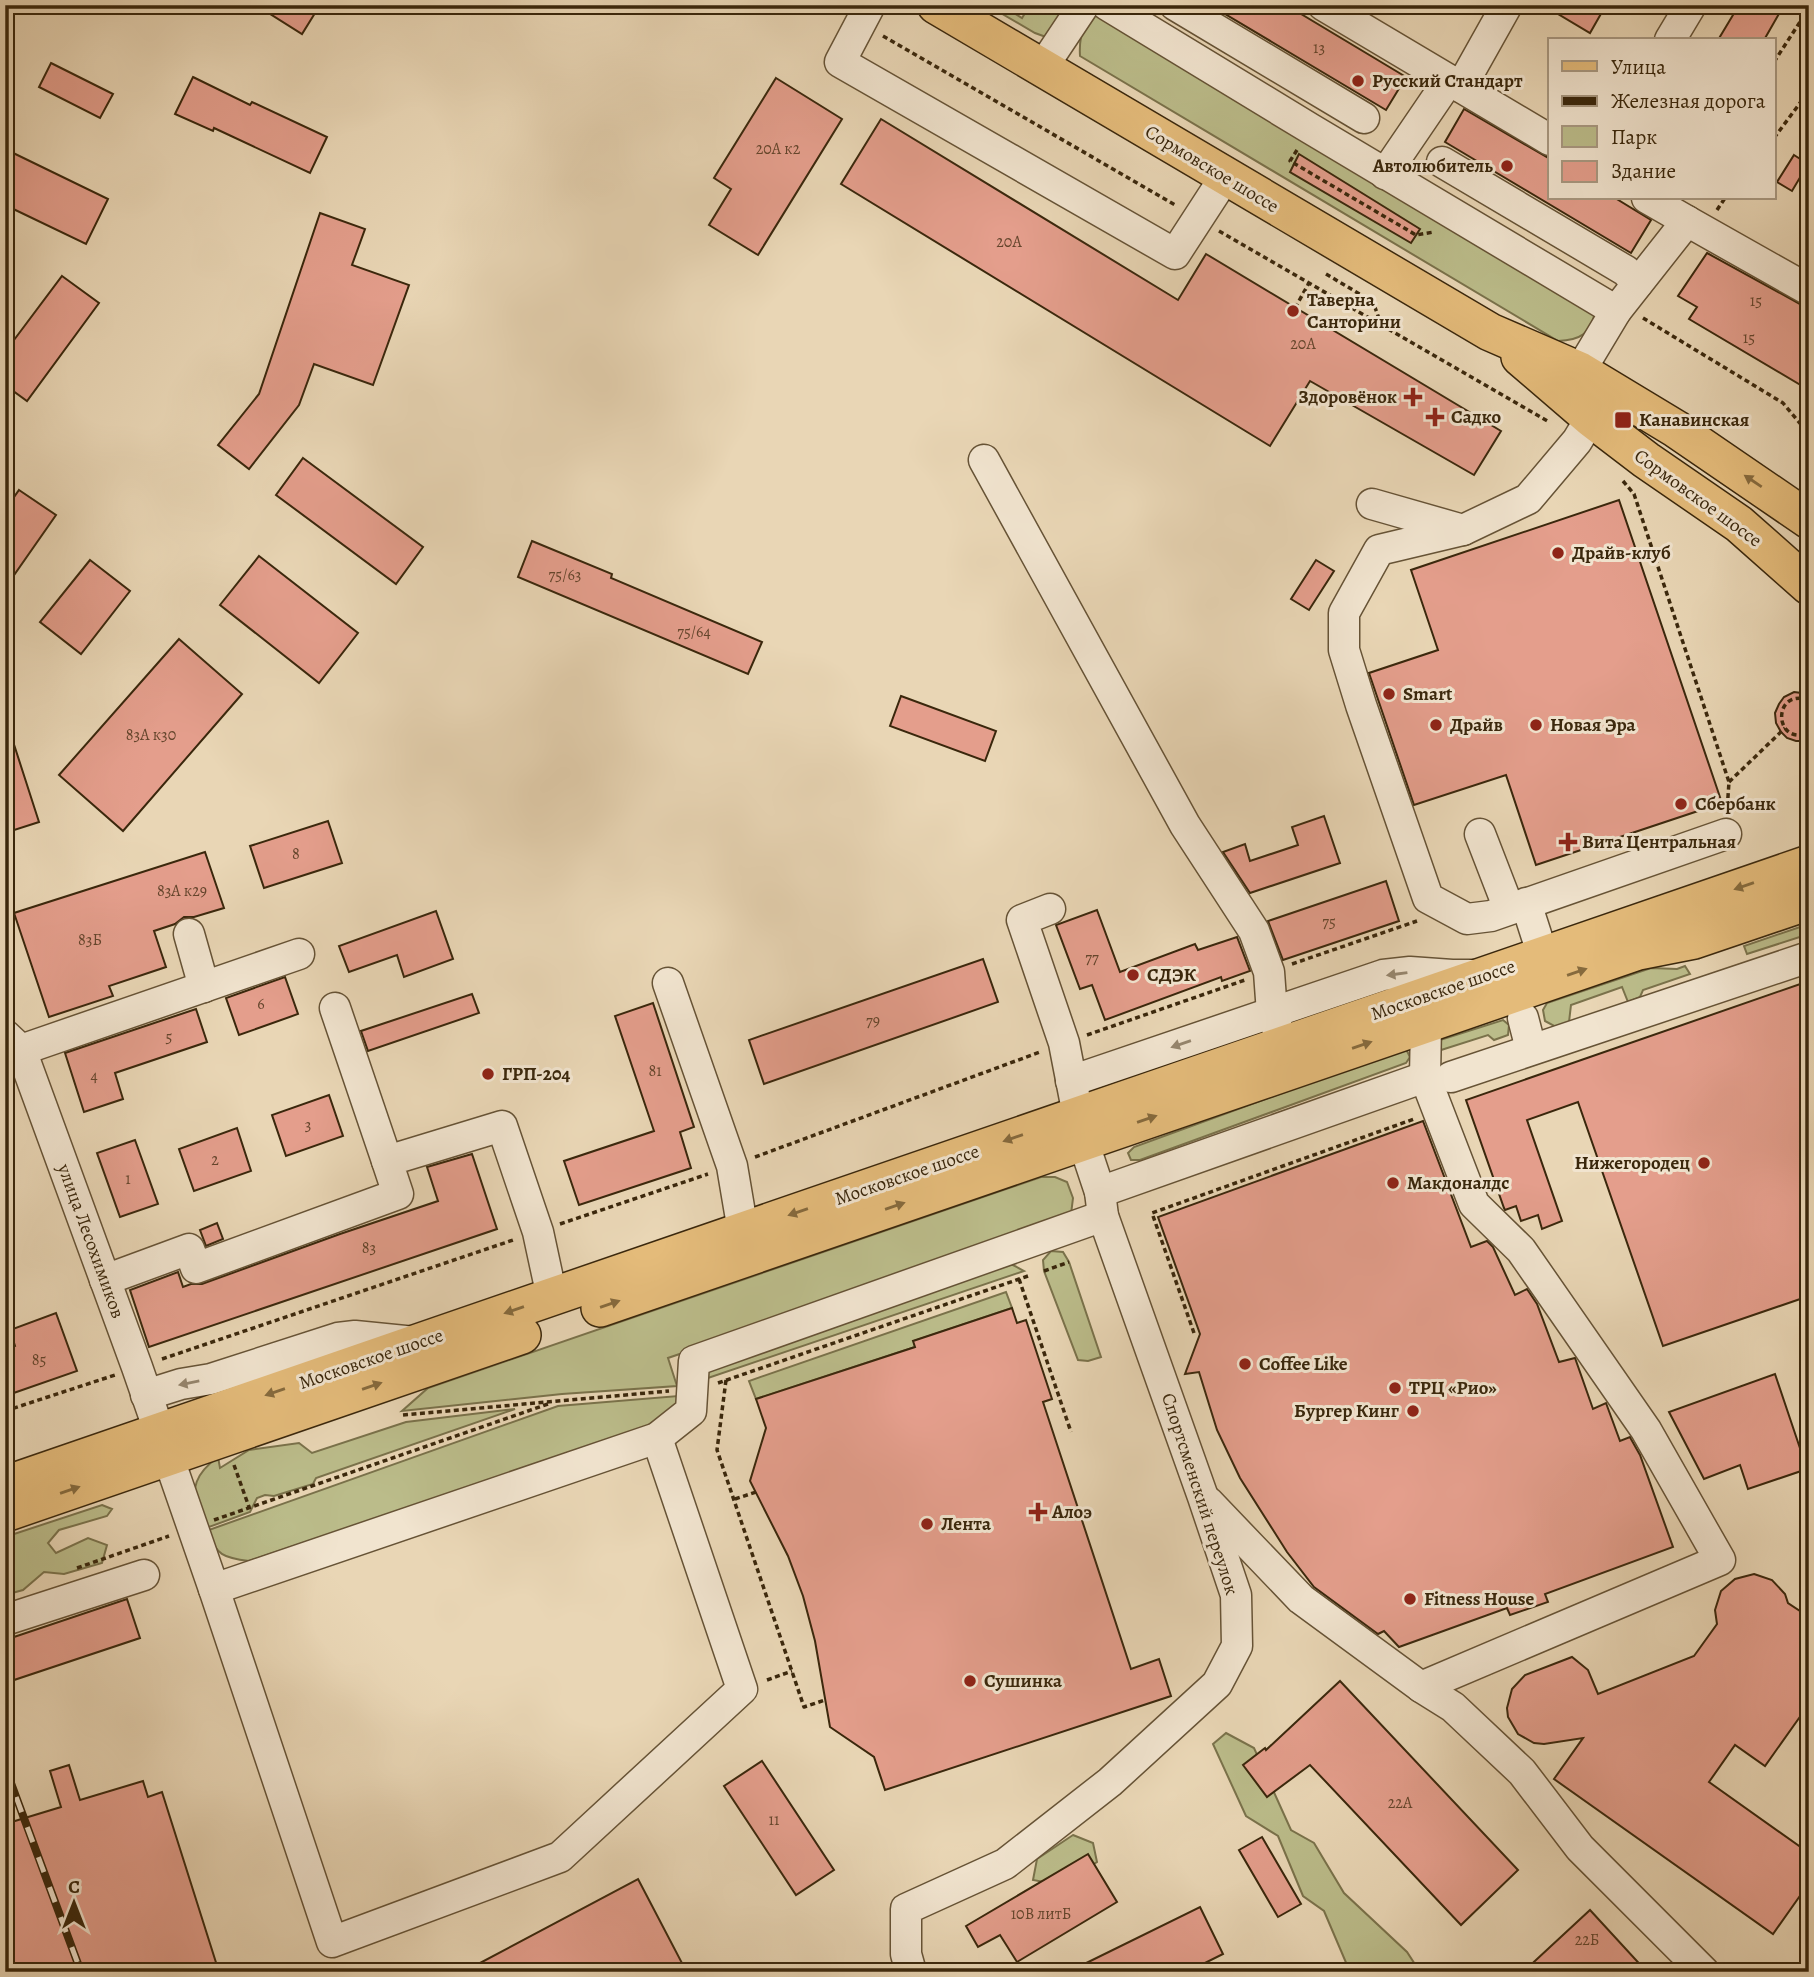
<svg xmlns="http://www.w3.org/2000/svg" width="1814" height="1977" font-family="Alegreya,serif">
<rect width="100%" height="100%" fill="#e9d6b5"/>
<filter id="stains"><feTurbulence type="fractalNoise" baseFrequency=".00286" numOctaves="4"/><feColorMatrix values="0 0 0 0 .2 0 0 0 0 .09 0 0 0 0 .02 0 0 0 .5 -.17"/></filter>
<radialGradient id="worn" r=".72"><stop offset=".6" stop-color="#630" stop-opacity="0"/><stop offset="1" stop-color="#630" stop-opacity=".3"/></radialGradient>
<g fill="#bbbc8a" stroke="#7a724b" stroke-width="2">
<path d="M987 5H1001L1022 18 1030 5H1072L1046 37 1035 33Z"/>
<path d="M1099 13 1595 312C1591 334 1580 340 1558 341L1080 56C1079 40 1082 21 1099 13Z"/>
<path d="M1809 924V934L1747 954 1744 946Z"/>
<path d="M1685 966 1690 974 1643 990 1640 997 1628 1002 1622 987 1571 1005 1569 1022 1556 1027 1545 1021 1543 1010 1547 1003 1651 968 1677 969Z"/>
<path d="M1503 1020 1509 1025 1508 1035 1494 1040 1488 1035 1438 1051 1440 1040Z"/>
<path d="M1400 1050 1407 1051 1410 1057 1406 1063 1140 1160H1131L1128 1153 1134 1147Z"/>
<path d="M1041 1177H1055L1067 1182 1073 1198 1071 1214 1060 1224 668 1358 677 1386 562 1394 402 1411 428 1388Z"/>
<path d="M1051 1251 1063 1252 1069 1262 1101 1357 1088 1361 1078 1360 1044 1271 1043 1260Z"/>
<path d="M1002 1265H1013L1024 1271 705 1379 710 1369Z"/>
<path d="M1006 1292 1012 1308 914 1341 915 1347 756 1399 749 1381Z"/>
<path d="M678 1396V1410L663 1422 249 1561C223 1558 217 1555 206 1531L558 1406Z"/>
<path d="M515 1409 316 1478 313 1484 274 1496 265 1495 257 1498 250 1512 209 1527 194 1520C194 1489 191 1477 218 1457L220 1468 249 1450 299 1443 312 1453 406 1422Z"/>
<path d="M102 1505 112 1509 107 1516 59 1530 48 1543 56 1553 88 1538 107 1545 102 1563 64 1574 44 1572 23 1590 5 1595V1537Z"/>
<path d="M1226 1733 1254 1748 1291 1830 1314 1843 1344 1893 1407 1952 1420 1972H1350L1324 1911 1303 1896 1278 1836 1246 1816 1213 1744Z"/>
<path d="M1073 1835 1093 1843 1097 1862 1060 1885 1033 1880 1037 1859Z"/>
</g>
<g fill="#e49e8c" stroke="#3a270c" stroke-width="2">
<path d="M256 5H320L302 34Z"/>
<path d="M1210 5H1286L1406 77 1386 110Z"/>
<path d="M1543 5H1606L1590 33Z"/>
<path d="M1739 5H1784L1764 40H1718Z"/>
<path d="M51 63 113 94 100 118 39 87Z"/>
<path d="M193 77 250 105 252 102 327 137 310 173 214 128 213 131 175 114Z"/>
<path d="M776 78 842 119 758 255 709 225 731 189 714 178Z"/>
<path d="M1464 109 1550 159V198H1615L1651 220 1631 253 1445 142Z"/>
<path d="M881 119 1178 300 1206 254 1501 431 1474 475 1310 381 1270 446 841 184Z"/>
<path d="M5 149 108 199 86 244 5 205Z"/>
<path d="M1299 154 1420 229 1411 243 1290 172Z"/>
<path d="M1794 155 1808 164 1792 191 1777 182Z"/>
<path d="M320 213 365 229 352 265 409 285 373 385 314 364 299 405 249 469 218 445 259 394Z"/>
<path d="M1707 253 1809 309V390L1689 319 1697 307 1678 296Z"/>
<path d="M62 276 99 303 27 401 5 385V352Z"/>
<path d="M303 458 423 547 396 584 276 495Z"/>
<path d="M19 490 56 515 5 588V510Z"/>
<path d="M1619 500 1722 803 1536 865 1506 775 1414 805 1369 673 1438 650 1411 570Z"/>
<path d="M532 541 612 574 611 578 762 642 748 674 518 577Z"/>
<path d="M259 556 358 633 319 683 220 605Z"/>
<path d="M90 560 130 591 81 654 40 622Z"/>
<path d="M1316 560 1334 571 1309 610 1291 599Z"/>
<path d="M179 639 242 694 123 831 59 775Z"/>
<path d="M1794 692 1809 694V741H1796L1787 738 1781 732 1776 723 1775 713 1779 704 1784 697Z"/>
<path d="M901 696 996 731 985 761 890 726Z"/>
<path d="M9 729 39 822 5 833V730Z"/>
<path d="M1324 816 1340 863 1250 893 1223 852 1245 844 1250 861 1298 845 1292 827Z"/>
<path d="M328 821 342 863 264 888 250 846Z"/>
<path d="M205 852 224 908 194 917H184L175 924 154 931 166 967 109 986 113 996 49 1017 14 913Z"/>
<path d="M1386 881 1399 921 1283 960 1268 921Z"/>
<path d="M1097 910 1120 972 1195 944 1198 950 1237 937 1250 971 1222 981 1221 977 1105 1020 1092 985 1080 989 1056 925Z"/>
<path d="M436 911 453 959 404 977 397 955 349 972 339 946Z"/>
<path d="M983 959 998 1002 764 1084 749 1040Z"/>
<path d="M285 977 298 1014 239 1035 226 998Z"/>
<path d="M1809 981V1296L1663 1346 1578 1102 1527 1120 1562 1221 1542 1229 1538 1215 1521 1221 1516 1206 1505 1210 1504 1208 1466 1100Z"/>
<path d="M472 994 479 1013 368 1051 361 1031Z"/>
<path d="M653 1003 694 1127 680 1132 691 1168 579 1205 564 1161 654 1131 615 1016Z"/>
<path d="M196 1009 207 1042 115 1073 123 1099 84 1112 65 1053Z"/>
<path d="M329 1095 343 1136 286 1156 272 1115Z"/>
<path d="M1423 1121 1471 1247 1487 1241 1493 1247 1515 1295 1527 1289 1537 1304 1559 1362 1575 1358 1593 1409 1606 1403 1620 1441 1630 1437 1631 1439 1640 1455 1673 1547 1545 1594 1548 1602 1510 1615 1507 1608 1399 1647 1384 1631 1378 1634 1314 1587 1287 1552 1240 1478 1217 1430 1199 1372 1185 1374 1200 1334 1158 1217Z"/>
<path d="M237 1128 251 1171 194 1191 179 1149Z"/>
<path d="M135 1140 158 1204 120 1217 97 1153Z"/>
<path d="M472 1154 497 1229 149 1347 130 1290 178 1272 183 1287 191 1284H202L340 1234 438 1201 427 1167Z"/>
<path d="M217 1223 223 1239 206 1246 200 1230Z"/>
<path d="M1012 1308 1017 1323 1026 1320 1052 1399 1043 1402 1131 1669 1159 1659 1171 1696 885 1790 874 1757 830 1727 815 1641 803 1596 788 1556 750 1481 766 1428 756 1399 915 1347 913 1341Z"/>
<path d="M56 1313 77 1371 5 1396V1350L15 1346 10 1330Z"/>
<path d="M1775 1374 1807 1469 1748 1489 1740 1465 1704 1479 1669 1412Z"/>
<path d="M1754 1574 1772 1580 1785 1594 1788 1603 1809 1617V1704L1765 1766 1735 1745 1709 1782 1809 1853V1883L1773 1934 1554 1779 1583 1738 1544 1744 1534 1743 1518 1734 1508 1717 1507 1708 1512 1689 1525 1675 1572 1657 1588 1670 1598 1694 1694 1656 1717 1624 1715 1610 1721 1591 1735 1579Z"/>
<path d="M127 1599 140 1638 5 1683V1640Z"/>
<path d="M1340 1681 1518 1870 1461 1925 1310 1765 1267 1797 1243 1765 1265 1748 1266 1750Z"/>
<path d="M762 1761 834 1870 796 1895 724 1786Z"/>
<path d="M69 1765 80 1800 143 1781 148 1797 162 1792 219 1972H5V1824L61 1807 50 1771Z"/>
<path d="M1262 1837 1301 1904 1278 1917 1239 1850Z"/>
<path d="M1088 1854 1117 1902 1017 1962 1000 1935 978 1947 966 1926Z"/>
<path d="M638 1879 683 1965 670 1972H463Z"/>
<path d="M1200 1907 1223 1954 1187 1972H1068Z"/>
<path d="M1590 1910 1647 1972H1523Z"/>
</g>
<g fill="none" stroke-linecap="round" stroke-linejoin="round">
<defs>
<g id="minor">
<path d="M870 5 840 62 1175 254 1225 177"/>
<path d="M1107 5 1311 129 1616 311"/>
<path d="M1175 5 1364 118"/>
<path d="M1323 5 1550 140"/>
<path d="M1670 40 1691 5"/>
<path d="M1042 68 1084 5"/>
<path d="M1461 87 1507 5"/>
<path d="M1442 162 1626 271 1637 284"/>
<path d="M1385 174 1449 80"/>
<path d="M1687 221 1809 290"/>
<path d="M1580 371 1616 311 1687 221 1647 198"/>
<path d="M984 460 1185 825 1254 931 1269 972 1272 1013 1283 1045"/>
<path d="M1372 504 1463 530 1528 499 1577 441 1591 418"/>
<path d="M1463 530 1379 550 1344 613V650L1361 705 1428 898 1467 919 1491 916 1726 834"/>
<path d="M1480 834 1509 909"/>
<path d="M1526 903 1543 956"/>
<path d="M189 934 204 987"/>
<path d="M668 983 732 1166 743 1231"/>
<path d="M335 1008 387 1161"/>
<path d="M1523 1018 1531 1049"/>
<path d="M5 1035 21 1050 137 1367 214 1589 657 1438 691 1411 694 1361 1103 1216"/>
<path d="M21 1050 299 954"/>
<path d="M1451 1077 1809 957"/>
<path d="M1071 1081 1383 975 1410 972 1452 975H1473"/>
<path d="M1100 1192 1425 1077"/>
<path d="M105 1280 189 1249 196 1268 398 1194 387 1161 502 1126 538 1232 552 1297"/>
<path d="M146 1395 181 1384 211 1379 338 1338 355 1336 415 1342"/>
<path d="M1208 1502 1301 1599 1421 1687 1453 1707 1522 1772 1580 1848 1704 1972"/>
<path d="M214 1589 332 1942 560 1857 742 1689 657 1438"/>
<path d="M5 1620 144 1575"/>
<path d="M1421 1687 1720 1560 1646 1430 1521 1250 1474 1204 1425 1077 1426 1024"/>
<path d="M911 1972 906 1954V1909L1005 1864 1110 1782 1217 1684 1237 1646 1236 1595 1203 1497 1103 1216 1100 1192 1083 1141 1064 1043 1022 920 1050 909"/>
</g>
<g id="major">
<path d="M936 5 1490 332 1580 371 1676 429 1809 520"/>
<path d="M1520 357 1591 418 1646 460 1739 524 1809 586"/>
<path d="M600 1308 1638 951 1694 940 1809 901"/>
<path d="M5 1485 1809 864"/>
<path d="M5 1513 522 1335"/>
</g>
</defs>
<use href="#minor" stroke="#665336" stroke-width="33"/>
<use href="#major" stroke="#3a270c" stroke-width="40"/>
<g stroke="#3a270c" stroke-width="3.5" stroke-dasharray="5 3.5" stroke-linecap="butt">
<path d="M830 5 840 11"/>
<path d="M883 36 1177 206"/>
<path d="M1774 62 1809 8"/>
<path d="M1774 138 1809 91"/>
<path d="M1297 150 1290 161 1416 235 1434 232"/>
<path d="M1717 210 1725 198"/>
<path d="M1219 231 1549 422"/>
<path d="M1326 274 1373 302 1381 324"/>
<path d="M1295 308 1309 283"/>
<path d="M1643 318 1783 403 1809 434"/>
<path d="M1623 481 1634 494 1729 782 1727 811"/>
<path d="M1809 700C1772 687 1773 747 1809 733"/>
<path d="M1729 782 1785 728"/>
<path d="M1292 964 1417 921"/>
<path d="M1087 1035 1245 980"/>
<path d="M755 1157 1040 1052"/>
<path d="M560 1224 708 1174"/>
<path d="M1044 1271 1069 1262"/>
<path d="M1019 1279 1071 1432"/>
<path d="M1194 1333 1152 1213 1414 1119"/>
<path d="M162 1359 516 1239"/>
<path d="M726 1380 717 1450 804 1707 825 1700"/>
<path d="M718 1383 1028 1276"/>
<path d="M5 1411 115 1375"/>
<path d="M403 1415 669 1391"/>
<path d="M234 1465 249 1507"/>
<path d="M735 1499 756 1492"/>
<path d="M214 1520 548 1404"/>
<path d="M77 1568 169 1536"/>
<path d="M767 1680 792 1671"/>
</g>
<use href="#minor" stroke="#f1e4cf" stroke-width="30"/>
<use href="#major" stroke="#e4bb7a" stroke-width="37"/>
<defs>
<path id="rail" d="M5 1767 81 1972"/>
</defs>
<use href="#rail" stroke="#3a270c" stroke-width="8"/>
<use href="#rail" stroke="#f1e4cf" stroke-width="5" stroke-dasharray="16" stroke-linecap="butt"/>
</g>
<defs><path id="oneway-solid" d="M-6-.8H1V-3.2L6.5 0L1 3.2V.8H-6Z" transform="scale(1.75)"/></defs>
<g fill="#866a3d">
<use href="#oneway-solid" transform="translate(1753 481) rotate(-146)"/>
<use href="#oneway-solid" transform="translate(1744 886) rotate(161)"/>
<use href="#oneway-solid" transform="translate(1577 972) rotate(-19)"/>
<use href="#oneway-solid" transform="translate(1362 1045) rotate(-19)"/>
<use href="#oneway-solid" transform="translate(1147 1119) rotate(-19)"/>
<use href="#oneway-solid" transform="translate(1013 1138) rotate(161)"/>
<use href="#oneway-solid" transform="translate(895 1206) rotate(-19)"/>
<use href="#oneway-solid" transform="translate(798 1212) rotate(161)"/>
<use href="#oneway-solid" transform="translate(610 1304) rotate(-19)"/>
<use href="#oneway-solid" transform="translate(514 1310) rotate(161)"/>
<use href="#oneway-solid" transform="translate(372 1386) rotate(-19)"/>
<use href="#oneway-solid" transform="translate(275 1392) rotate(161)"/>
<use href="#oneway-solid" transform="translate(70 1490) rotate(-19)"/>
</g>
<g fill="#96866e">
<use href="#oneway-solid" transform="translate(1397 974) rotate(172)"/>
<use href="#oneway-solid" transform="translate(1181 1044) rotate(161)"/>
<use href="#oneway-solid" transform="translate(189 1383) rotate(169)"/>
</g>
<g fill="#8f2418" stroke="#f1e4cf" stroke-width="2.5">
<circle cx="1358" cy="81" r="7"/>
<circle cx="1507" cy="166" r="7"/>
<circle cx="1293" cy="311" r="7"/>
<path d="M1409.5 386.5h7v7h7v7h-7v7h-7v-7h-7v-7h7z"/>
<path d="M1431.5 406.5h7v7h7v7h-7v7h-7v-7h-7v-7h7z"/>
<rect x="1614" y="411" width="18" height="18" rx="3.5"/>
<circle cx="1558" cy="553" r="7"/>
<circle cx="1389" cy="694" r="7"/>
<circle cx="1436" cy="725" r="7"/>
<circle cx="1536" cy="725" r="7"/>
<circle cx="1681" cy="804" r="7"/>
<path d="M1564.5 831.5h7v7h7v7h-7v7h-7v-7h-7v-7h7z"/>
<circle cx="1133" cy="975" r="7"/>
<circle cx="488" cy="1074" r="7"/>
<circle cx="1704" cy="1163" r="7"/>
<circle cx="1393" cy="1183" r="7"/>
<circle cx="1245" cy="1364" r="7"/>
<circle cx="1395" cy="1388" r="7"/>
<circle cx="1413" cy="1411" r="7"/>
<path d="M1034.5 1501.5h7v7h7v7h-7v7h-7v-7h-7v-7h7z"/>
<circle cx="927" cy="1524" r="7"/>
<circle cx="1410" cy="1599" r="7"/>
<circle cx="970" cy="1681" r="7"/>
</g>
<g text-anchor="middle" dominant-baseline="central" stroke-width="6" stroke-linejoin="round" paint-order="stroke">
<g font-size="16" fill="#64452c">
<text x="1319" y="48">13</text>
<text x="778" y="149">20А к2</text>
<text x="1009" y="242">20А</text>
<text x="1756" y="301">15</text>
<text x="1749" y="338">15</text>
<text x="1303" y="344">20А</text>
<text x="565" y="575">75/63</text>
<text x="694" y="632">75/64</text>
<text x="151" y="735">83А к30</text>
<text x="296" y="854">8</text>
<text x="182" y="891">83А к29</text>
<text x="1329" y="922">75</text>
<text x="90" y="940">83Б</text>
<text x="1092" y="958">77</text>
<text x="261" y="1004">6</text>
<text x="873" y="1021">79</text>
<text x="169" y="1037">5</text>
<text x="655" y="1071">81</text>
<text x="94" y="1076">4</text>
<text x="308" y="1125">3</text>
<text x="215" y="1160">2</text>
<text x="128" y="1179">1</text>
<text x="369" y="1248">83</text>
<text x="39" y="1360">85</text>
<text x="1400" y="1803">22А</text>
<text x="774" y="1820">11</text>
<text x="1041" y="1914">10В литБ</text>
<text x="1587" y="1940">22Б</text>
</g>
<g font-size="19" font-weight="bold" fill="#3a270c" stroke="#f1e4cf" text-anchor="start">
<text x="1372" y="81">Русский Стандарт</text>
<text x="1493" y="166" text-anchor="end">Автолюбитель</text>
<text x="1307" y="300">Таверна<tspan x="1307" dy="22">Санторини</tspan></text>
<text x="1397" y="397" text-anchor="end">Здоровёнок</text>
<text x="1451" y="417">Садко</text>
<text x="1639" y="420">Канавинская</text>
<text x="1572" y="553">Драйв-клуб</text>
<text x="1403" y="694">Smart</text>
<text x="1450" y="725">Драйв</text>
<text x="1550" y="725">Новая Эра</text>
<text x="1695" y="804">Сбербанк</text>
<text x="1582" y="842">Вита Центральная</text>
<text x="1147" y="975">СДЭК</text>
<text x="502" y="1074">ГРП-204</text>
<text x="1690" y="1163" text-anchor="end">Нижегородец</text>
<text x="1407" y="1183">Макдоналдс</text>
<text x="1259" y="1364">Coffee Like</text>
<text x="1409" y="1388">ТРЦ «Рио»</text>
<text x="1399" y="1411" text-anchor="end">Бургер Кинг</text>
<text x="1052" y="1512">Алоэ</text>
<text x="941" y="1524">Лента</text>
<text x="1424" y="1599">Fitness House</text>
<text x="984" y="1681">Сушинка</text>
</g>
<g font-size="19" fill="#3a270c" stroke="#f1e4cf">
<text transform="translate(1212 169) rotate(31)">Сормовское шоссе</text>
<text transform="translate(1698 498) rotate(36)">Сормовское шоссе</text>
<text transform="translate(1443 990) rotate(-19)">Московское шоссе</text>
<text transform="translate(907 1175) rotate(-19)">Московское шоссе</text>
<text transform="translate(91 1241) rotate(70)">улица Лесохимиков</text>
<text transform="translate(371 1359) rotate(-19)">Московское шоссе</text>
<text transform="translate(1200 1494) rotate(72)">Спортсменский переулок</text>
</g>
</g>
<rect width="1814" height="1977" fill="none" stroke="#e9d6b5" stroke-width="28"/>
<rect x="7" y="7" width="1800" height="1963" fill="none" stroke="#3a270c" stroke-width="3.5"/>
<rect x="14" y="14" width="1786" height="1949" fill="none" stroke="#3a270c" stroke-width="2"/>
<rect x="1548" y="38" width="228" height="161" fill="#f1e4cf" stroke="#a89881" stroke-width="2"/>
<rect x="1562" y="61" width="35" height="10" fill="#e4bb7a" stroke="#a89881" stroke-width="2"/>
<text x="1611" y="74" font-size="21" fill="#3a270c">Улица</text>
<rect x="1562" y="96" width="35" height="10" fill="#3a270c" stroke="#a89881" stroke-width="2"/>
<text x="1611" y="108" font-size="21" fill="#3a270c">Железная дорога</text>
<rect x="1562" y="126" width="35" height="21" fill="#bbbc8a" stroke="#a89881" stroke-width="2"/>
<text x="1611" y="144" font-size="21" fill="#3a270c">Парк</text>
<rect x="1562" y="161" width="35" height="21" fill="#e49e8c" stroke="#a89881" stroke-width="2"/>
<text x="1611" y="178" font-size="21" fill="#3a270c">Здание</text>
<g transform="translate(74 1903)" stroke="#f1e4cf" stroke-width="5" paint-order="stroke">
<path d="M0-5L12 26L0 18L-12 26Z" fill="#3a270c"/>
<text y="-10" font-size="19" font-weight="bold" text-anchor="middle" fill="#3a270c">С</text>
</g>
<rect width="100%" height="100%" filter="url(#stains)"/>
<rect width="100%" height="100%" fill="url(#worn)"/>
</svg>
